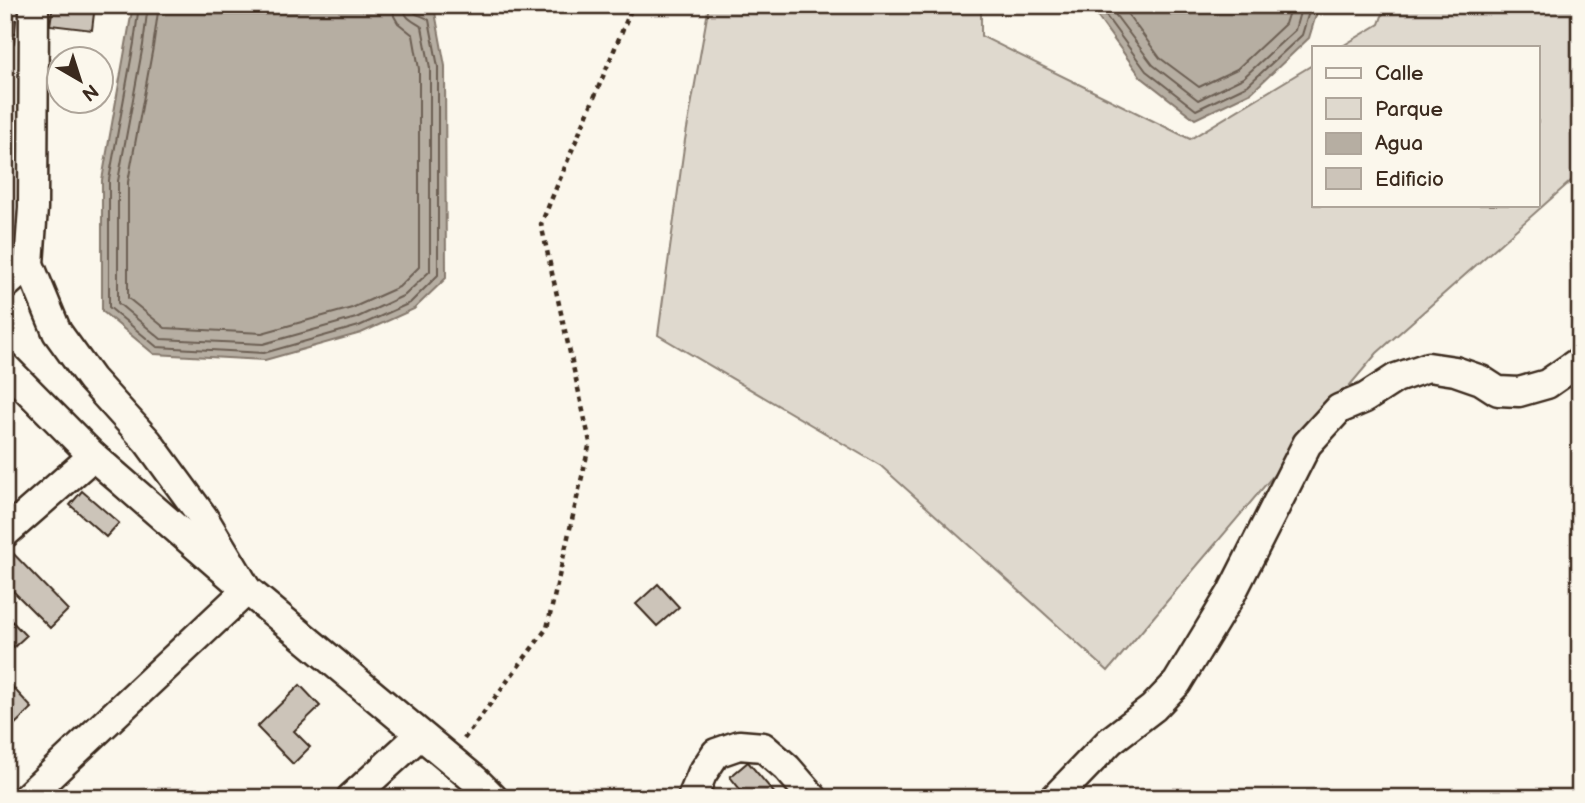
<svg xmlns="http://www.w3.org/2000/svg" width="1585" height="803" font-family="'Balsamiq Sans',sans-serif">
<rect width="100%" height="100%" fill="#fbf7ec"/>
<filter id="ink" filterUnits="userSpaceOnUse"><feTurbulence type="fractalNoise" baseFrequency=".0143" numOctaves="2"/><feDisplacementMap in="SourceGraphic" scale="14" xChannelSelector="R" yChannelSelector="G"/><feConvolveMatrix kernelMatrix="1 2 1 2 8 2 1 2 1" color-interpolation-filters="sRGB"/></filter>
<g filter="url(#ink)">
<path fill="#dfd9ce" stroke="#8d8276" stroke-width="2" d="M709 5H981V36L1190 139 1314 64V205H1538V47H1341L1379 24 1386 5H1580V173L1377 353 1108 671 881 466 658 335 685 140Z"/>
<g fill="#b6aea2" stroke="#85796d" stroke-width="2">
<path d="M133 5H406L435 12 445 66 446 278 414 309 361 333 265 360 154 354 102 311V180Z"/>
<path d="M1089 5H1319L1309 38 1252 92 1195 119 1141 77Z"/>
</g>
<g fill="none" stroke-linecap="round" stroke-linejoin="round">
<g stroke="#6c5f53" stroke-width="2">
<path d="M139 5 134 43 109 180V307L157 347 264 353 359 326 410 303 438 275V67L429 20C423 14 412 17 412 5"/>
<path d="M148 5 143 45 118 181V303L161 339 263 344 356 318 405 295 430 271V68L422 27C412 20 404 19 404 5"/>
<path d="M159 5 153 47 128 182V298L165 328 262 333 352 308 399 287 419 267V69L413 35 398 23 394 16 393 5"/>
<path d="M1098 5 1146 71 1196 110 1248 85 1302 35 1311 5"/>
<path d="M1108 5 1153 65 1198 100 1243 78 1295 30 1302 5"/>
<path d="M1121 5 1160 58 1199 87 1237 69 1285 24 1291 5"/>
</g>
</g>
<g fill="#ccc4b9" stroke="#3b2a1e" stroke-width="2">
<path d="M53 5H95L92 30 50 25Z"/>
<path d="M5 18 16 20 14 43 5 41Z"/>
<path d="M82 491 119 523 106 537 70 505Z"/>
<path d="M6 546 68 610 50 628 5 583Z"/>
<path d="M658 584 679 607 657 626 636 604Z"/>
<path d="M5 614 26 636 14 647 5 638Z"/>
<path d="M5 679 32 708 15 724 5 714Z"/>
<path d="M300 685 320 706 294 731 310 747 293 764 257 727Z"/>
<path d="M748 762 776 795 773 798H747L730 777Z"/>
</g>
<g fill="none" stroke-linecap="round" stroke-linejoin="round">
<defs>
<g id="minor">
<path d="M5 285 29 264"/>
<path d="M5 367 93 456 247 590 474 779 493 798"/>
<path d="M5 533 93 456"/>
<path d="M26 798 247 590 203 517 148 442 91 379 57 332 29 264 33 208 34 5"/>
<path d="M351 798 420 735"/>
<path d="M692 798 702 774 716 753 739 745 763 747 787 768 813 798"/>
<path d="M1055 798 1110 741 1153 708 1177 683 1231 594 1307 444 1339 409 1365 398 1396 378 1428 367 1455 371 1481 380 1498 391 1519 392 1547 384 1580 361"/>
</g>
</defs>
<use href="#minor" stroke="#3b2a1e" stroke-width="33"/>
<path stroke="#3b2a1e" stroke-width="4.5" stroke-dasharray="5 5" stroke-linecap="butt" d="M464 739 547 628 590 442 541 224 633 5"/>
<use href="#minor" stroke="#fbf7ec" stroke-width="28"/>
</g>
</g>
<rect width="1585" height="803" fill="none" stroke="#fbf7ec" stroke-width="28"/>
<rect x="14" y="14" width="1557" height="775" fill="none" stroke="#3b2a1e" stroke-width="2.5" filter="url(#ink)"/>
<rect x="1312" y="46" width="228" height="161" fill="#fbf7ec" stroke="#aea59a" stroke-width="2"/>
<rect x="1326" y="68" width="35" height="10" fill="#fbf7ec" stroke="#aea59a" stroke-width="2"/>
<text x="1375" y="80" font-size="21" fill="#3b2a1e">Calle</text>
<rect x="1326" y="98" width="35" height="21" fill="#dfd9ce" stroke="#aea59a" stroke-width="2"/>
<text x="1375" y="116" font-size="21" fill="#3b2a1e">Parque</text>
<rect x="1326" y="133" width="35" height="21" fill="#b6aea2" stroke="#aea59a" stroke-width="2"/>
<text x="1375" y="150" font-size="21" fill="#3b2a1e">Agua</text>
<rect x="1326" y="168" width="35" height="21" fill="#ccc4b9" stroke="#aea59a" stroke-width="2"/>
<text x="1375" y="186" font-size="21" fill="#3b2a1e">Edificio</text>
<g transform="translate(80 80) rotate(141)"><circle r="33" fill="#fbf7ec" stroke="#aea59a" stroke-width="2"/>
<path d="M0-5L12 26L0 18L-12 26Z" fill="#3b2a1e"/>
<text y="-10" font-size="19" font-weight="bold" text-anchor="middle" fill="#3b2a1e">N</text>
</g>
</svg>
